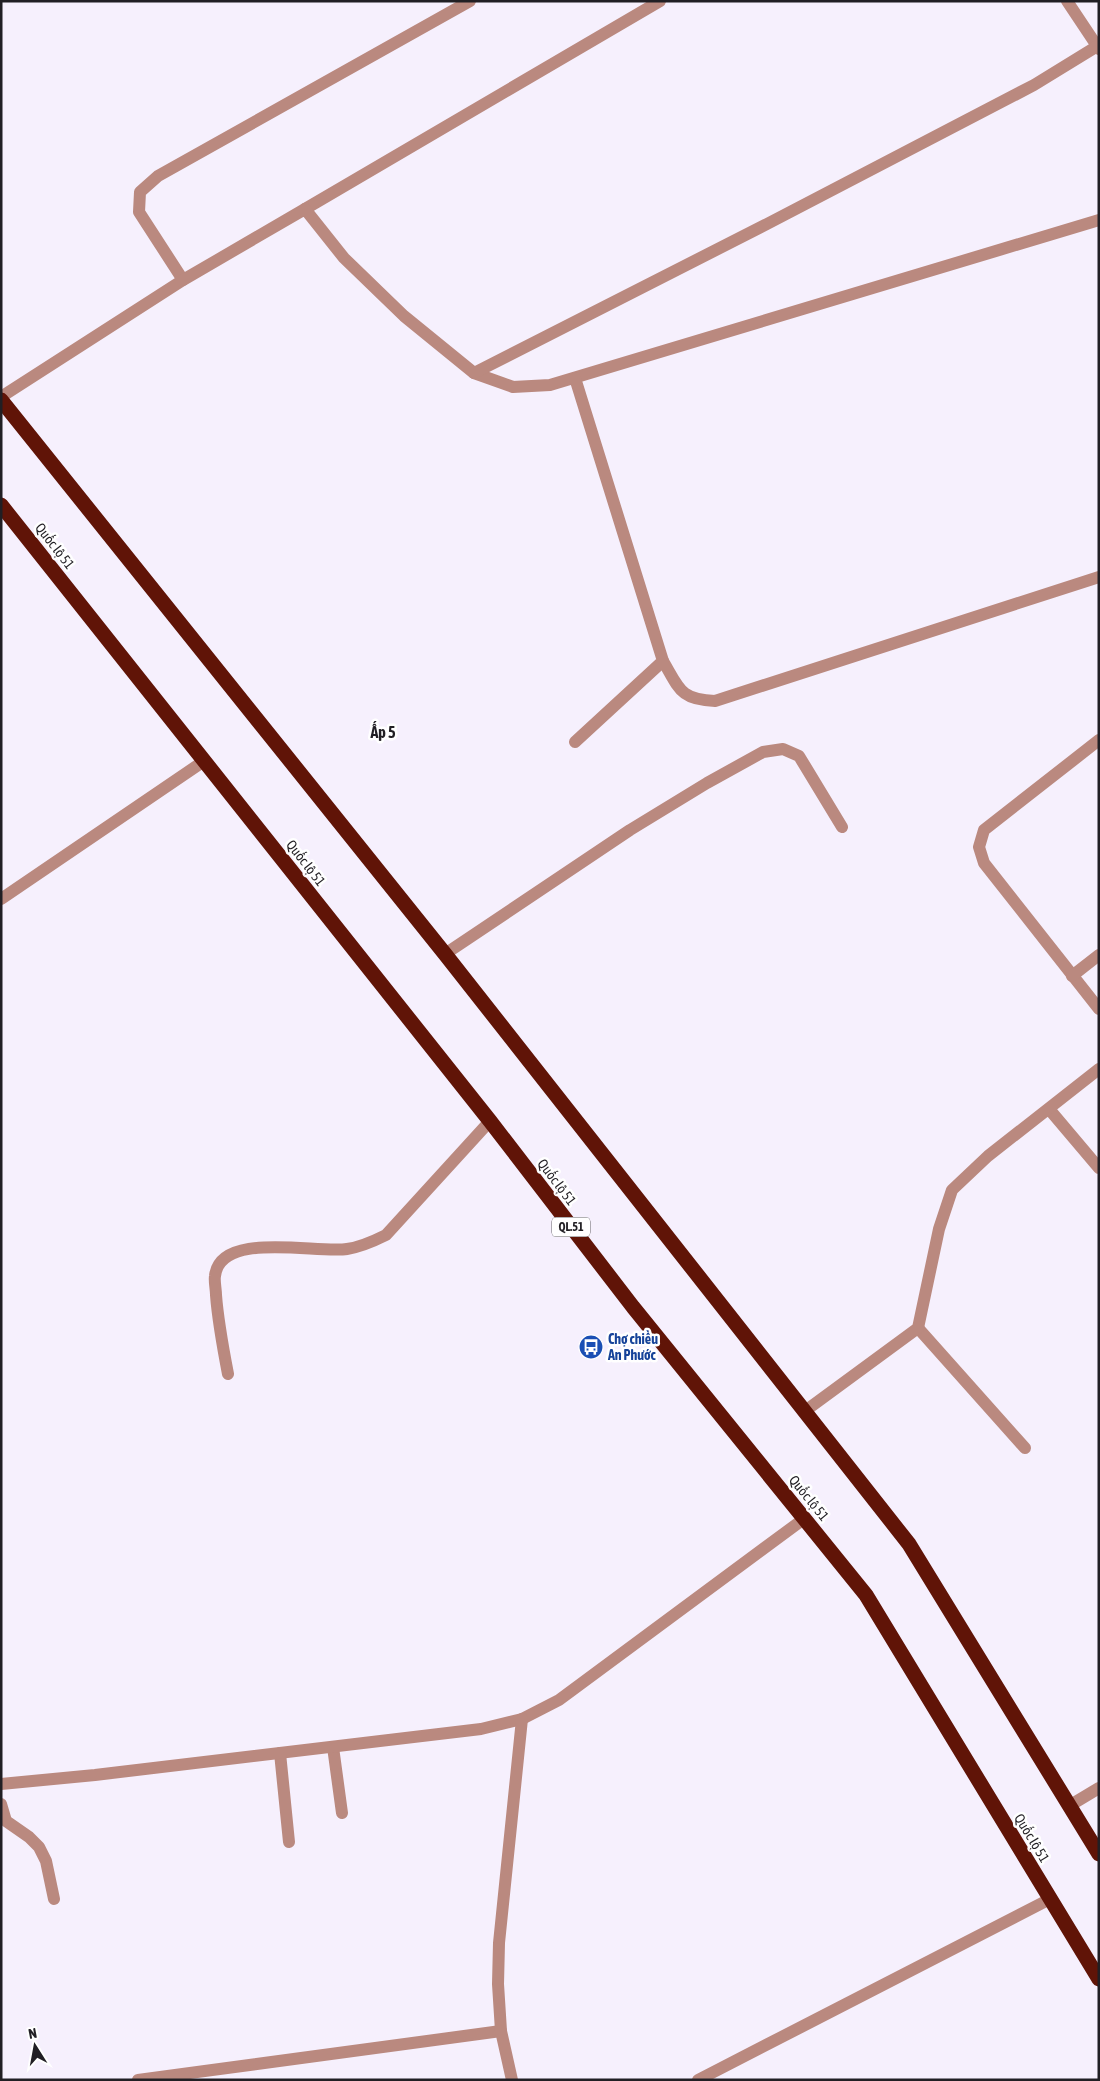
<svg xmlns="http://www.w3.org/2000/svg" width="1100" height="2081" font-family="'Asap Condensed',sans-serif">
<rect width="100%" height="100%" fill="#f6f0fd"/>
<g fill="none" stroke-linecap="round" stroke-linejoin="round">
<g stroke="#ba897f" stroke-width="12">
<path d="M1067 1 1099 49"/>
<path d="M305 209 660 1"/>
<path d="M183 280 139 212 140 192 158 176 470 1"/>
<path d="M474 373 513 387 550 385 1099 220"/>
<path d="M1 397 183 280 305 209 344 258 404 316 474 373 767 224 1034 85 1099 45"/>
<path d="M663 661C679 688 680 700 715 701L1099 577"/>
<path d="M1099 740 984 830 979 847 984 863 1099 1009"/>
<path d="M575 742 663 661 575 378"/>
<path d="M1072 976 1099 955"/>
<path d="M1049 1109 1099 1168"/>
<path d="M918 1328 1025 1448"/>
<path d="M805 1411 918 1328 939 1229 952 1190 988 1156 1099 1069"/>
<path d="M138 2080 501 2031"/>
</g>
<g stroke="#ba897f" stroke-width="12">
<path d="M1 899 204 761"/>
<path d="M445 954 630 830 707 783 763 752 783 749 799 756 842 827"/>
<path d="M228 1374C223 1348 218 1322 216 1295 216 1289 214 1281 215 1276 220 1230 317 1254 347 1249 361 1247 374 1241 386 1235L490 1121"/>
<path d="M333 1747 342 1813"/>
<path d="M280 1753 289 1842"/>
<path d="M1 1784 95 1775 481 1729 522 1719 559 1700 805 1518"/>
<path d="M1 1804 6 1821 29 1837 39 1847 46 1861 54 1899"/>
<path d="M1069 1806 1099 1788"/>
<path d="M512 2080 501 2031 498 1984 499 1943 522 1719"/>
<path d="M698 2080 1050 1899"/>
</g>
<g stroke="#601407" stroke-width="15">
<path d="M1 400 445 954 909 1544 1099 1854"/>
<path d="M1 505 490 1121 633 1307 866 1595 1099 1979"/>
</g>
</g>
<defs>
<symbol id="bus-disc" viewBox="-11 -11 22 22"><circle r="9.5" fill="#1a4fb4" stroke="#fff"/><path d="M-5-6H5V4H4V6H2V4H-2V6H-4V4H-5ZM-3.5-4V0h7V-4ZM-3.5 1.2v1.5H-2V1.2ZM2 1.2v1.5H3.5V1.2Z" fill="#fff"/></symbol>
</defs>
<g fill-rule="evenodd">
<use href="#bus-disc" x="577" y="1333" width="28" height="28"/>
</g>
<g text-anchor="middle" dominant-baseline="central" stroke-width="5" stroke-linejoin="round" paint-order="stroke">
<rect fill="#fff" stroke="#646266" stroke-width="1" x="552" y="1217.5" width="38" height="19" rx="4"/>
<g font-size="12" font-weight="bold" fill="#211f24">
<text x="571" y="1227">QL.51</text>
</g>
<g font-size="14" fill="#211f24" stroke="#fff">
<text transform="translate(55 546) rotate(52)">Quốc lộ 51</text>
<text transform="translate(306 863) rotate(52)">Quốc lộ 51</text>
<text transform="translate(557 1182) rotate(53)">Quốc lộ 51</text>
<text transform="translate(809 1498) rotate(51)">Quốc lộ 51</text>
<text transform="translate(1032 1838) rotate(59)">Quốc lộ 51</text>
</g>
<g font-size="14" font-weight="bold" fill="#164399" stroke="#fff" text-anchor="start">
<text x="608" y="1339">Chợ chiều<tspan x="608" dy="16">An Phước</tspan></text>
</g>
<g font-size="16" font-weight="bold" fill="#211f24" stroke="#fff">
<text x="383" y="732">Ấp 5</text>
</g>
</g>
<rect width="1100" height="2081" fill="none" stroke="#211f24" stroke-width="5"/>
<g transform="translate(35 2046) rotate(349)" stroke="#ffffff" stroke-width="4" paint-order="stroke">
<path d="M0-4L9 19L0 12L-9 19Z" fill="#211f24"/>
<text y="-8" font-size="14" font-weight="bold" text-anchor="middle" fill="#211f24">N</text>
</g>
</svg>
